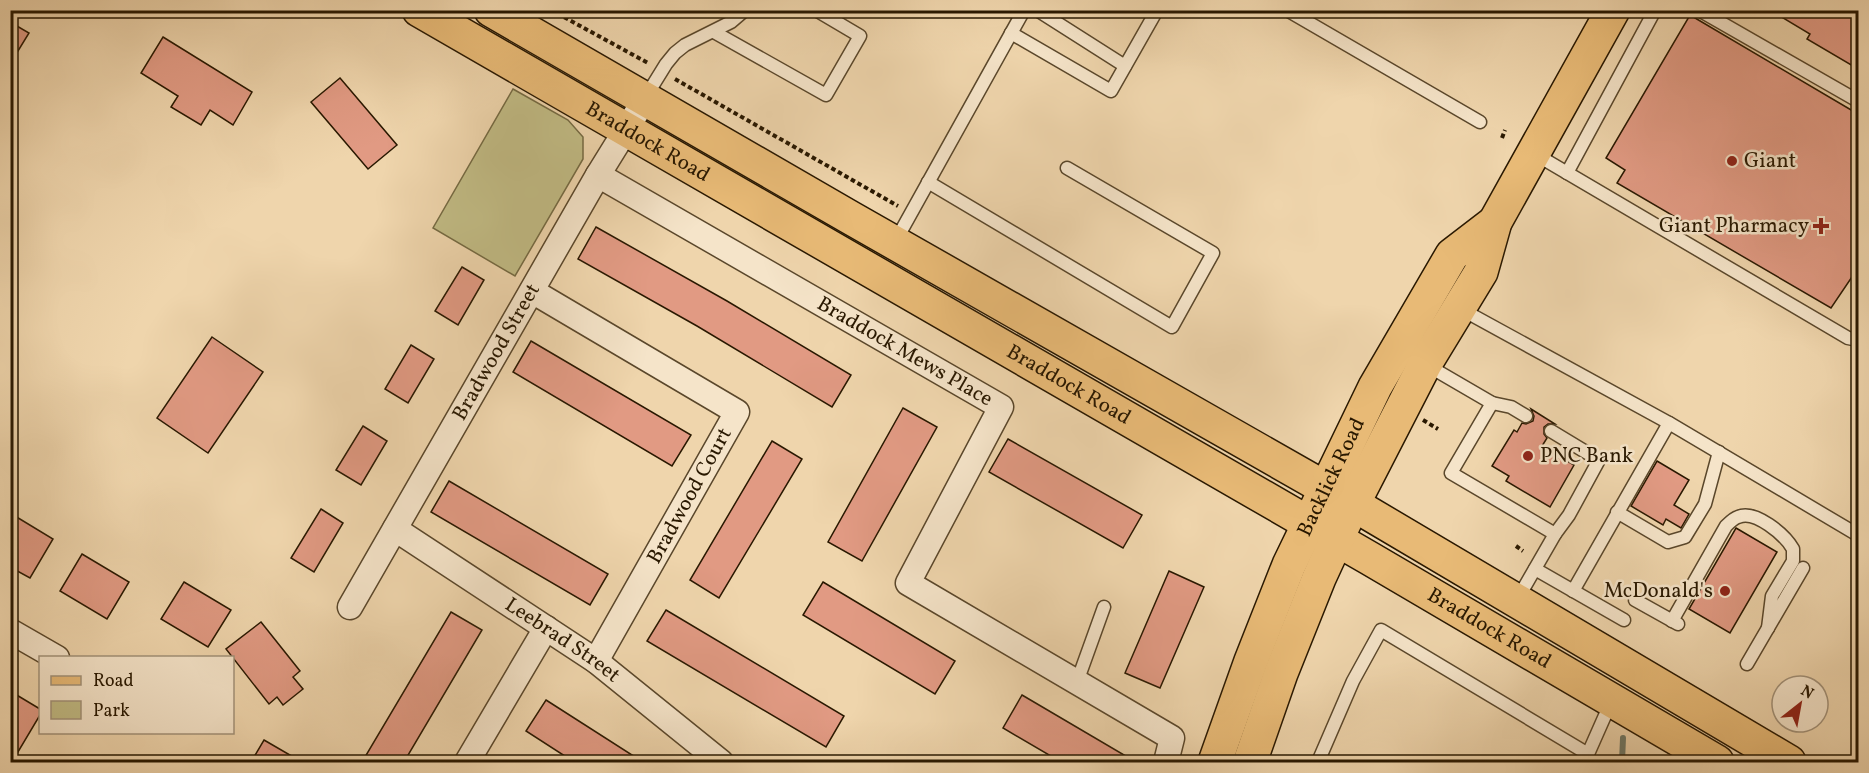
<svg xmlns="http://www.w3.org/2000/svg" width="1869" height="773" font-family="Vollkorn,serif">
<rect width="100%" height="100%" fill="#efd5ac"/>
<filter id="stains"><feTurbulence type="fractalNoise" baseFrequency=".00333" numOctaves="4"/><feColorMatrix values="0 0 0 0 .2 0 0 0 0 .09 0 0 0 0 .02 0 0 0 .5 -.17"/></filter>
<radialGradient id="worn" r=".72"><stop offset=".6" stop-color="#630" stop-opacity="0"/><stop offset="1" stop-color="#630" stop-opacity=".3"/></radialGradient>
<path fill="#c1bb84" stroke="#756a42" stroke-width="1.5" d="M513 89 568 120 583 137V159L515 276 433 228Z"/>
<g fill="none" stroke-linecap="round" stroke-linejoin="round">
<path stroke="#6d7867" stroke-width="6" d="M1622 762 1623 738"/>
</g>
<g fill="#e19a83" stroke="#291800" stroke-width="1.5">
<path d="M1770 10H1843L1858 20V69L1807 39 1810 34Z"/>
<path d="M1690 15 1858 114V146L1852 164 1858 168V268L1831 308 1617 183 1625 170 1606 158Z"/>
<path d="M10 22 29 33 10 64Z"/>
<path d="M163 37 252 92 233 125 210 110 201 125 171 107 178 96 141 73Z"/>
<path d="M340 78 397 145 368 169 311 102Z"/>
<path d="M596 227 727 301 851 375 832 407 697 326 578 259Z"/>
<path d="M462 267 484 280 458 325 435 311Z"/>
<path d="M212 337 263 372 208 453 157 418Z"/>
<path d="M531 341 691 435 672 466 513 372Z"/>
<path d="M411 345 434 359 408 403 385 389Z"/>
<path d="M903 408 937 427 862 561 828 542Z"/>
<path d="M1531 409 1555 424H1548L1544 427V434L1547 438 1542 446 1574 465 1550 507 1506 481 1509 476 1492 466 1514 430 1517 432 1522 423 1526 424 1533 421 1534 416Z"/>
<path d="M363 426 387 441 361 485 336 470Z"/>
<path d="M1008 439 1142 515 1123 548 989 472Z"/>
<path d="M772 441 802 459 719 598 690 580Z"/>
<path d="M1657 461 1689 480 1674 505 1689 514 1681 528 1666 519 1663 525 1631 506Z"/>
<path d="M449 481 608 574 590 605 431 512Z"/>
<path d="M321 509 343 523 314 572 291 558Z"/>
<path d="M10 513 53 539 30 578 10 567Z"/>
<path d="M1736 528 1777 552 1730 633 1689 609Z"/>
<path d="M82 554 129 582 107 619 60 591Z"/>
<path d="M1169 571 1204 587 1160 688 1125 673Z"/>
<path d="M184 582 231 610 208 647 161 619Z"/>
<path d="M823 582 955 661 935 694 803 615Z"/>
<path d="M666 610 844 716 826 747 647 641Z"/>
<path d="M451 612 482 630 404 762H362Z"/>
<path d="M261 622 300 671 293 677 303 689 283 705 277 697 269 704 226 649Z"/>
<path d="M10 691 40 709V715L12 762Z"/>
<path d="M1022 695 1136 762H1061L1003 728Z"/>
<path d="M546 700 643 762H574L526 731Z"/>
<path d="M264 740 302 762H251Z"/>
</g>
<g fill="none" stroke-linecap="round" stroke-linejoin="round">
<defs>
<g id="lane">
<path d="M1037 10 1125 66"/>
<path d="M1287 10 1480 122"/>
<path d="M1699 10 1858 101"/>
<path d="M714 32 826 95 860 36 816 10"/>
<path d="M1011 33 1111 91 1157 10"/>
<path d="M645 98 666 64 675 53 685 45 731 22 745 10"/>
<path d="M1535 154 1848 338 1858 340"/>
<path d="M1567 173 1655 10"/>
<path d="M928 182 1172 327 1213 253 1067 168"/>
<path d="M895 242 1024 10"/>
<path d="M1459 308 1669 423 1858 535"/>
<path d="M1425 364 1492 403 1451 473 1555 534 1517 600"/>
<path d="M1492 403 1511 407 1526 416"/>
<path d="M1551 431 1599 460 1569 515 1555 534"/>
<path d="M1617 512 1668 542 1685 537 1705 504 1719 452"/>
<path d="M1535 569 1624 620"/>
<path d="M1573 591 1669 423"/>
<path d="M1635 600 1678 624"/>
<path d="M1672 621 1726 526C1729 523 1734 518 1738 517 1755 509 1785 535 1793 549V561L1772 596 1768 628"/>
<path d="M1747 664 1803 568"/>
<path d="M1077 682 1104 607"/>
<path d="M1318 762 1353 681 1381 630 1588 754"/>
<path d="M1589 762 1588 754 1611 702"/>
</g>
<g id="street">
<path id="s1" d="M598 175 1001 407 908 583 1172 738 1166 762"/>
<path d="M532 291 737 412 596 661"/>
<path id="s2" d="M395 529 596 661 721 762"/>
<path id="s3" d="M350 607 598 175 645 99"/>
<path d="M10 631 57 658"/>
<path d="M467 762 546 628"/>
</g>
<g id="primary">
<path id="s4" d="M419 10 1369 558 1717 762"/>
<path d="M491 10 851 218 1353 504 1789 762"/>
<path id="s5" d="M1215 762 1251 661 1289 565 1375 387 1452 255 1495 222"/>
<path d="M1250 762 1281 673 1319 578 1353 504 1425 364 1481 272 1495 222 1613 10"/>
</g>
</defs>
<use href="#lane" stroke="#5a472b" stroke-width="15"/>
<use href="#street" stroke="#5a472b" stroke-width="27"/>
<use href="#primary" stroke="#291800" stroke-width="36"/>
<g stroke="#291800" stroke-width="4" stroke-dasharray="4.5 3" stroke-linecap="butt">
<path d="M551 10 648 63"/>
<path d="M675 79 898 206"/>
<path d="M1502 138 1505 130"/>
<path d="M1423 420 1438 429"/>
<path d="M1516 546 1523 551"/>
</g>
<use href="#lane" stroke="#f5e4c9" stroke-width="12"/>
<use href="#street" stroke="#f5e4c9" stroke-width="24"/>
<use href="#primary" stroke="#e8ba76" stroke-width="33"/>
</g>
<g fill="#8f2418" stroke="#f5e4c9" stroke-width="2">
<circle cx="1732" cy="161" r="6"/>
<path d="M1818 217h6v6h6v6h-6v6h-6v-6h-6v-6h6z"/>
<circle cx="1528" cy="456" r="6"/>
<circle cx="1725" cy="591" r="6"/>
</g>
<g text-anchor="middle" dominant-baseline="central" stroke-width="5" stroke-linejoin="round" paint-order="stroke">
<g font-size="21" fill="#291800" stroke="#f5e4c9">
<text stroke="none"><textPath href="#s4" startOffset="264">Braddock Road</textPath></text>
<text stroke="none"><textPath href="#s3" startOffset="294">Bradwood Street</textPath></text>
<text stroke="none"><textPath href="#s1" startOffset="354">Braddock Mews Place</textPath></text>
<text stroke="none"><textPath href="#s4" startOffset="750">Braddock Road</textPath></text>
<text stroke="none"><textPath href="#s5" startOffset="308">Backlick Road</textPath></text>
<text transform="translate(690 496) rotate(-61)">Bradwood Court</text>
<text stroke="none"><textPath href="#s4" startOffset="1236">Braddock Road</textPath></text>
<text stroke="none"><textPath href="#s2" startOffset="201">Leebrad Street</textPath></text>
</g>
<g font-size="21" fill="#291800" stroke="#f5e4c9" text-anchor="start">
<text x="1744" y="161">Giant</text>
<text x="1809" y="226" text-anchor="end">Giant Pharmacy</text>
<text x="1540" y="456">PNC Bank</text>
<text x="1713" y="591" text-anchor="end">McDonald's</text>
</g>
</g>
<rect width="1869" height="773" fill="none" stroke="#efd5ac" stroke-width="36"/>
<rect x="12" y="12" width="1845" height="749" fill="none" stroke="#291800" stroke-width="3"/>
<rect x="18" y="18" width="1833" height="737" fill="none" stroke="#291800" stroke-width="1.5"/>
<rect x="39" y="656" width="195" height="78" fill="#f5e4c9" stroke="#a39279" stroke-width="1.5"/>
<rect x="51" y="676" width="30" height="9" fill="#e8ba76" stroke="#a39279" stroke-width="1.5"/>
<text x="93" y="686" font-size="18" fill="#291800">Road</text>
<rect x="51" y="701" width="30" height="18" fill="#c1bb84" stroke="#a39279" stroke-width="1.5"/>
<text x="93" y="716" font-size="18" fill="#291800">Park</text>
<g transform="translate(1800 704) rotate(31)"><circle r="28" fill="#f5e4c9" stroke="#a39279" stroke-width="1.5"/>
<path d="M0-4.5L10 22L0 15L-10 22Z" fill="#8f2418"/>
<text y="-9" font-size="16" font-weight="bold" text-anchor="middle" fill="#291800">N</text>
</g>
<rect width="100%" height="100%" filter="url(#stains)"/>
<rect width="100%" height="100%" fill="url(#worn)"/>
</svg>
